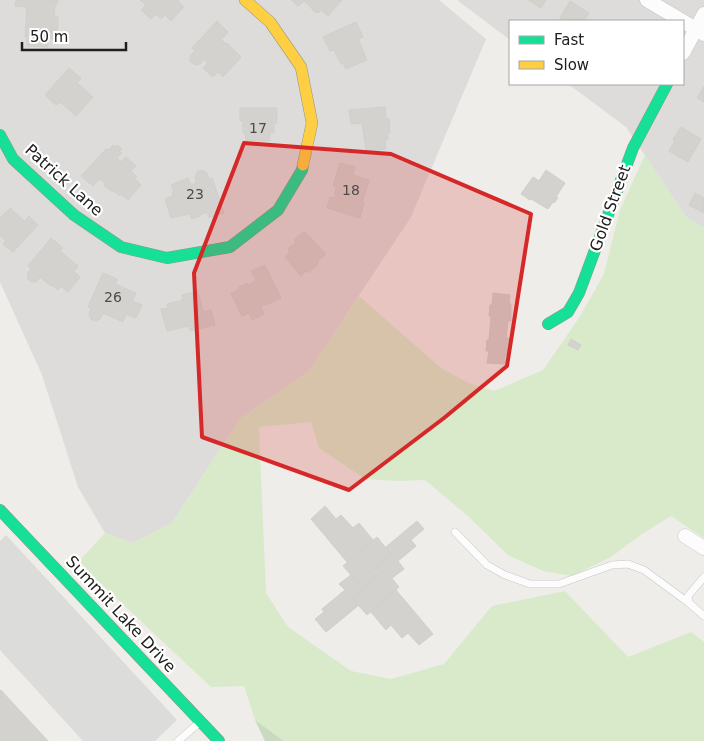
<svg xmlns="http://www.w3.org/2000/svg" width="704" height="741" font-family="'DejaVu Sans',sans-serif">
<rect width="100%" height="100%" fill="#eeede9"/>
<g fill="#dddcda">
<path d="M0 0H439L486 39 411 217 309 371 240 419 172 523 133 543 105 533 78 487 42 375 0 282Z"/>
<path d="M457 0H704V228L686 217 626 127 568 84H683V21H510V40Z"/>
</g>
<path fill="#dcdcda" d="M6 535 177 720 155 741H83L0 650V541Z"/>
<path fill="#d8eaca" d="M645 155 686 217 704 228V538L671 516 642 534 611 557 572 576 543 571 508 555 469 517 425 480 398 481 365 479 319 448 311 422 259 427 266 593 288 627 351 671 391 679 444 664 492 606 565 591 628 657 691 632 704 642V741H284L255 720 244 686 211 687 78 562 105 533 133 543 172 523 240 419 309 371 359 296 441 368 469 383 494 391 543 370 579 318 604 274 620 210Z"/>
<path fill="#c8dbc0" d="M255 720 284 741H265Z"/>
<g fill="#d3d2ce" stroke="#d1cfca">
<path d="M16 0H58L57 4H55L54 16 58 17V30H53V39L48 38V47L27 46V37H25L27 7 15 6Z"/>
<path d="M140 0H179L178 1 184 7 171 21 165 15 161 19 156 14 151 19 141 10 146 5Z"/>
<path d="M291 0H342L328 16 321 10 318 13 317 12 316 13 304 1 298 6Z"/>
<path d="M528 0H546L541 8Z"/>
<path d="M570 1 589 13 584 21H566L560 18Z"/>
<path d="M217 21 228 32 221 40 226 44 227 43 241 57 223 77 218 72 213 77 203 68 208 63 204 59 200 64 195 65 190 61V56L195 51 192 48Z"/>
<path d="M356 22 363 37 358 39 367 60 346 69 343 63 341 64 334 50 330 51 323 37Z"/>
<path d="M69 68 81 78 77 83 93 97 76 116 60 102 56 105 45 95Z"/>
<path d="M704 86V102L697 98Z"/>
<path d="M385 107 386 119H389L390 133H387L388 140H385L386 149 366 151 362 123 351 124 349 110Z"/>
<path d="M240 108H277V123H274V133H270V141H246L245 133H243V121H240Z"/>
<path d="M681 127 701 139 688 162 669 151 675 141 673 140Z"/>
<path d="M113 145 115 147 117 145 122 149 119 151 122 153 117 158 121 162 126 157 136 166 131 171 137 177 135 179 141 185 128 200 121 194 120 196 112 190 111 191 104 185 106 184 100 179 93 186 81 176 106 149 108 150Z"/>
<path d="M340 163 355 167 353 175 369 180 362 203H364L360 218 327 208 330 197 334 198 336 187 333 186Z"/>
<path d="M202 170 207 173 209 179 212 178 224 213 209 218 207 212 200 215V216L192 219 189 214 171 218 165 199 173 196 172 192H174L171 185 188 178 191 185 197 183 195 177 197 172Z"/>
<path d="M546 170 565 183 556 197 558 198 554 203 553 202 548 209 531 199 530 200 521 194 533 177 539 181Z"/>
<path d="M695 193 704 198V213L689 205Z"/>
<path d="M10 208 24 221 29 216 38 225 13 252 3 244 6 241 0 236V218Z"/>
<path d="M304 231 326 254 317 262 318 264 308 273 306 271 301 276 285 257 290 252 288 249 296 242 294 240Z"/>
<path d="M51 238 63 248 60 251 78 266 74 271 80 277 68 292 61 286 58 290 52 285 51 286 40 277 36 282H32L28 279 27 274 31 269 28 266Z"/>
<path d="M265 265 281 298 261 307 264 314 252 320 249 313 242 316 231 293 240 289 239 287 247 283 248 285 256 281 251 271Z"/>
<path d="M103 273 117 279 115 284 136 293 132 301 142 305 136 318 126 314 123 322 103 313 100 319 95 321 91 319 89 314 91 308 88 307Z"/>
<path d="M198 291 203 312 211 310 215 325 190 331 189 326 167 331 161 309 168 308 167 304 183 300 182 295Z"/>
<path d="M493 293 510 295 509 303 511 304V321H508L506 338H509L508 356 505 355V364L487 363 489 351H486L487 340H489L491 316H489L490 305H492Z"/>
<path d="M571 339 581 345 578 350 568 345Z"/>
<path d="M325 506 336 519 341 515 353 528 359 523 373 540 347 562 311 519Z"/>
<path d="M417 521 424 529 411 540 416 546 398 561 404 569 392 578 385 570 352 598 359 605 326 632 315 619 324 612 322 609 345 590 339 584 351 575 357 582 391 554 386 547Z"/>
<path d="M377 537 391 554 357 582 343 566Z"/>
<path d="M385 570 399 587 367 615 352 598Z"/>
<path d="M396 590 433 634 419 645 408 633 402 638 391 625 386 630 371 612Z"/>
<path d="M1 690 10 700 48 741H0V691Z"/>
</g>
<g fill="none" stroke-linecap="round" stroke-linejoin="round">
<defs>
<g id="lane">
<path d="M455 532 487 565 505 575 530 584H559L612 565 628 564 644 570 689 603"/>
<path d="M704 577 688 596 689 603 704 616"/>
<path d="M178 741 200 722"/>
</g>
<g id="street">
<path d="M647 0 704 34"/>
<path d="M683 53 704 14"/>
<path d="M685 536 704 548"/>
</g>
<g id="fast">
<path d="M0 135 13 159 74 215 121 247 167 258 230 247 278 210 302 170 303 165"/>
<path d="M548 324 568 312 579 293 633 148 667 84"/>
<path d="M0 510 219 741"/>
</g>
<path id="slow" d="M245 0 270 22 301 67 312 123 303 165"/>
</defs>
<use href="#lane" stroke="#c7c6c5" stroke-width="8"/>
<use href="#street" stroke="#c7c6c5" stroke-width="15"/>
<use href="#fast" stroke="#949881" stroke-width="12"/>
<use href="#slow" stroke="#949881" stroke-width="12"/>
<use href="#lane" stroke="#fcfcfc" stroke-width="7"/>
<use href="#street" stroke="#fcfcfc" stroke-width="14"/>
<use href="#fast" stroke="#16e098" stroke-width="11"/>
<use href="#slow" stroke="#ffcf43" stroke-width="11"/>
</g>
<path fill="#d62828" fill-opacity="0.2" stroke="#d62828" stroke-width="4" stroke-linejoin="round" d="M244 143 391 154 531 214 507 366 444 418 349 490 202 437 194 273Z"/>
<g text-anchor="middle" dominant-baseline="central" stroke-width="4.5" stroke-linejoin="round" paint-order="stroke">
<g font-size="14" fill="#4d4c4c">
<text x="258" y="128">17</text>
<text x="351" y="190">18</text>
<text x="195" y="194">23</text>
<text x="113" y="297">26</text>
</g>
<g font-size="16" fill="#202020" stroke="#fff">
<text transform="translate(64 180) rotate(42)">Patrick Lane</text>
<text transform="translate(610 208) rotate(-70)">Gold Street</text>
<text transform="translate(121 614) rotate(47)">Summit Lake Drive</text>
</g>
</g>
<rect x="509" y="20" width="175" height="65" fill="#ffffff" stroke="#a6a6a6"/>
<rect x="519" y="36" width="25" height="8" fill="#16e098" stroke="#a6a6a6"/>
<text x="554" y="45" font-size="15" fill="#202020">Fast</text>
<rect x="519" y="61" width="25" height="8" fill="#ffcf43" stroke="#a6a6a6"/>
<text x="554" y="70" font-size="15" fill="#202020">Slow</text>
<path d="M22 42v8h104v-8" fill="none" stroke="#202020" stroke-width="2.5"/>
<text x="30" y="42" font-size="15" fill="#202020" stroke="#ffffff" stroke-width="4" paint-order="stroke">50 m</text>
</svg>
